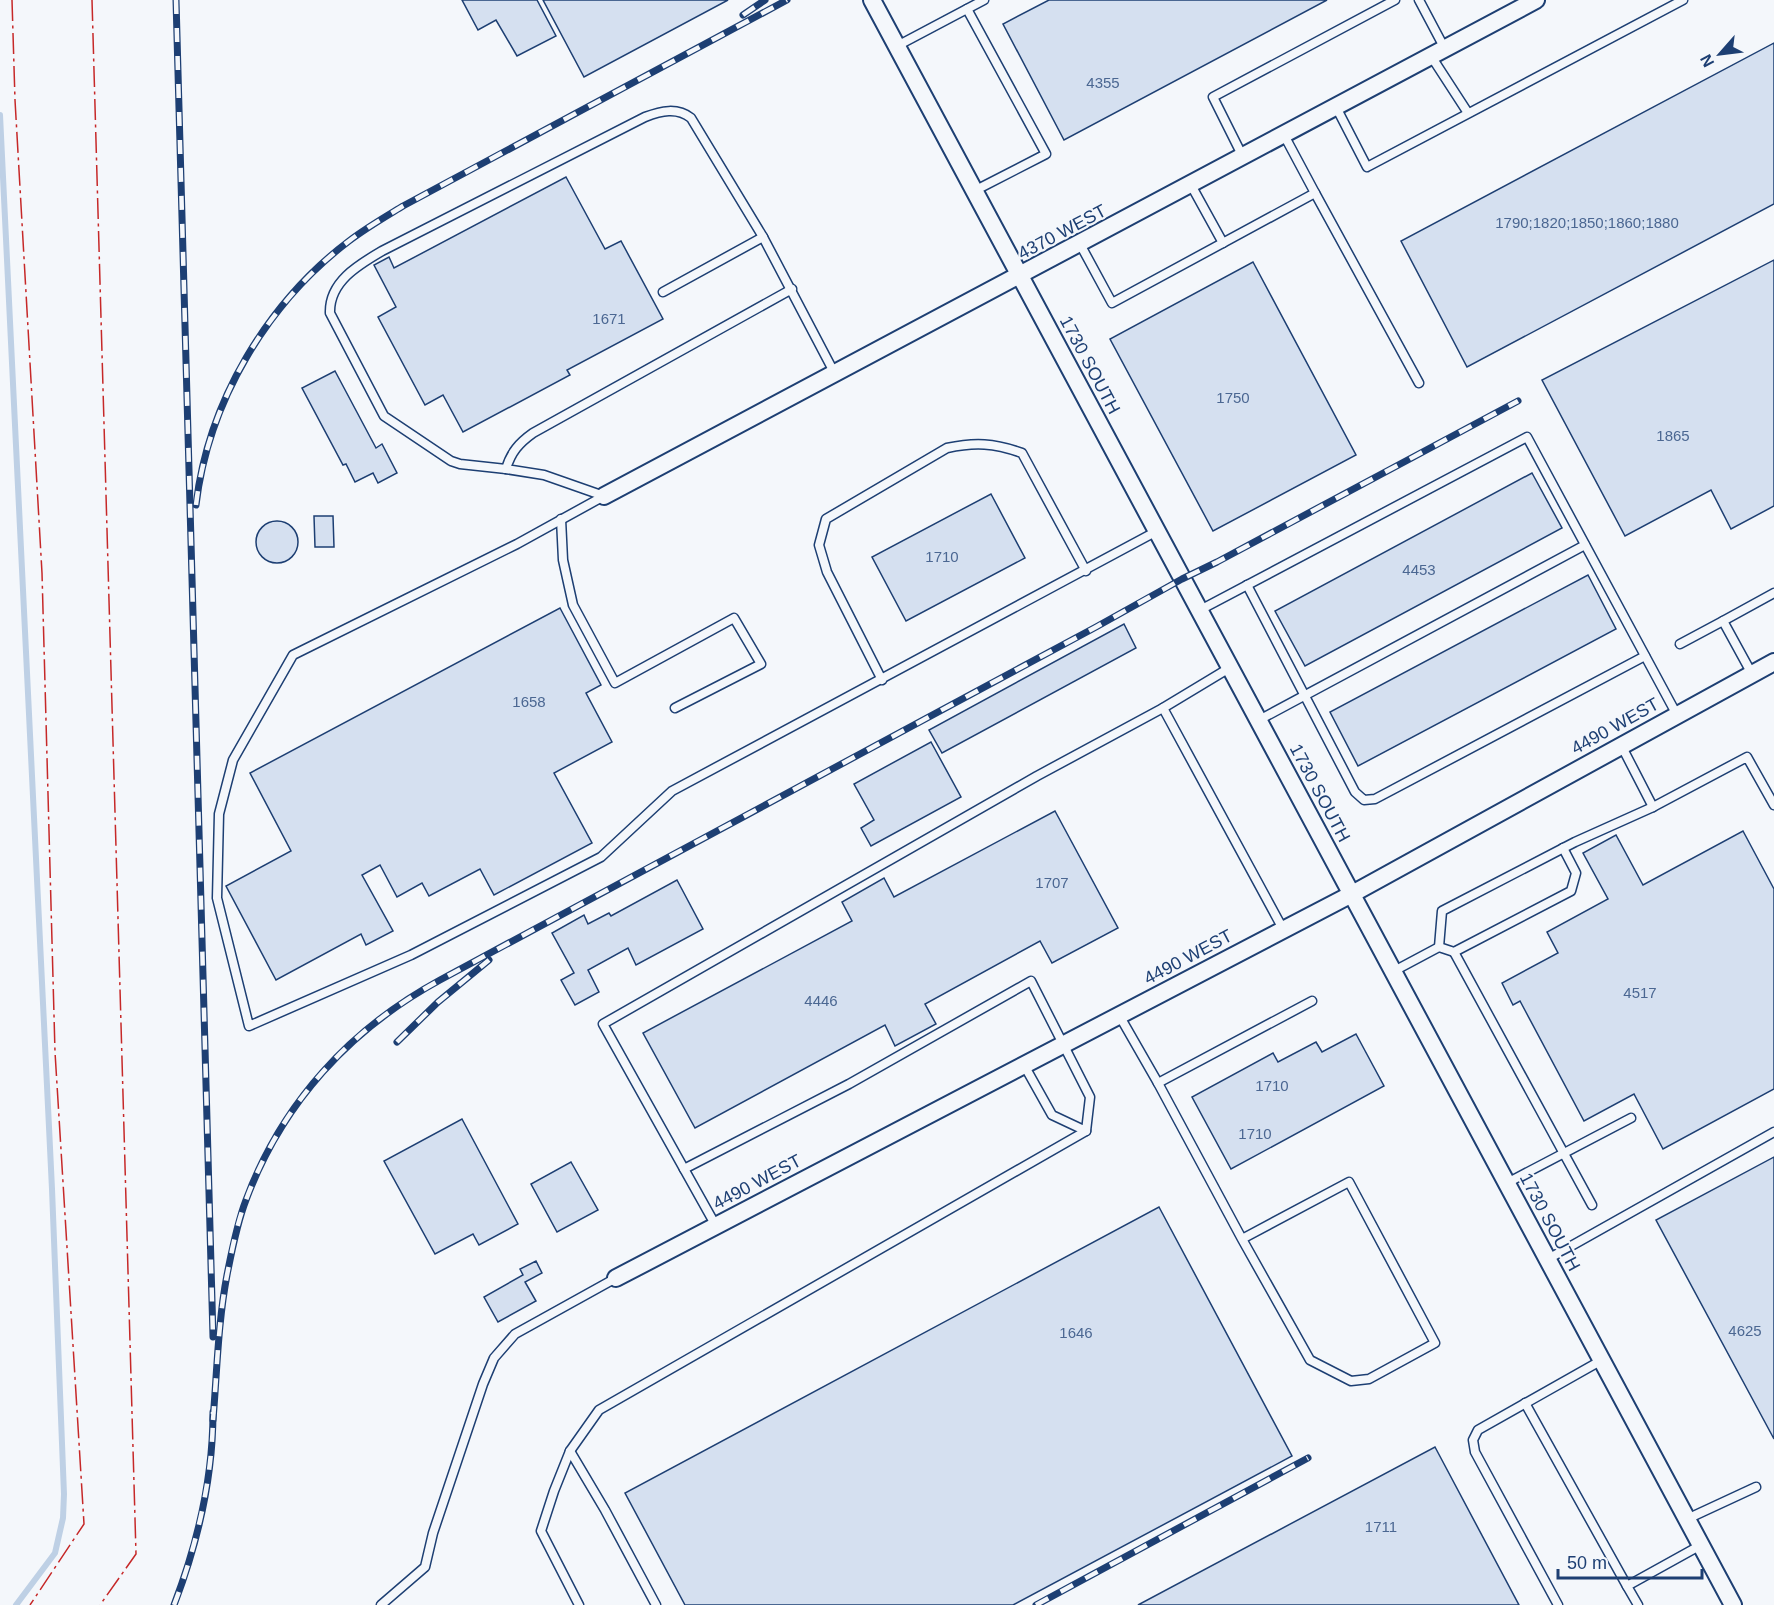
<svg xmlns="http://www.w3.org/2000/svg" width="1774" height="1605" font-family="Helvetica,sans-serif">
<rect width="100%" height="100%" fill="#f4f7fb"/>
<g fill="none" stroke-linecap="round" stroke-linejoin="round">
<path stroke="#bed0e5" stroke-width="6" d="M0 115 52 1189 64 1494 63 1518 55 1553 16 1605"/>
</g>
<g fill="#d5e0f0" stroke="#1d3f73" stroke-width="1.5">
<path d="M462 0H537L556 36 517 56 496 20 478 30Z"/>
<path d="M543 0H728L584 77Z"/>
<path d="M1049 0H1327L1064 140 1003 24Z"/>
<path d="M1774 43V204L1467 367 1401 241Z"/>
<path d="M566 177 605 249 621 241 663 319 567 370 570 375 463 432 443 395 425 405 378 317 396 307 374 265 389 257 394 268Z"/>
<path d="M1774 260V506L1731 529 1711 490 1625 536 1542 380Z"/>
<path d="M1253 262 1356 455 1213 531 1110 339Z"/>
<path d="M335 371 376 448 382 444 397 473 378 483 373 473 355 482 346 464 343 465 302 388Z"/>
<path d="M1532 473 1562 528 1305 666 1275 611Z"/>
<path d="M991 494 1025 558 906 621 872 557Z"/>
<path d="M314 516H333L334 547H315Z"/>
<circle cx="277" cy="542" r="21"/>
<path d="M1588 575 1616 629 1358 766 1330 712Z"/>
<path d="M560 608 601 685 586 693 612 742 554 773 592 843 494 895 480 869 429 896 422 883 397 897 380 865 362 875 393 931 366 945 361 934 276 980 226 886 291 851 250 773Z"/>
<path d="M1124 624 1136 648 942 753 929 730Z"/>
<path d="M931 742 961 797 871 846 861 828 874 820 854 784Z"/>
<path d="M1055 811 1118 928 1052 963 1040 941 925 1004 936 1024 895 1046 885 1025 695 1128 643 1033 852 921 842 902 884 878 894 897Z"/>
<path d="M1743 831 1774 889V1089L1663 1149 1634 1094 1584 1121 1520 1001 1513 1005 1502 983 1558 953 1547 932 1608 899 1583 853 1616 835 1643 885Z"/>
<path d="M677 880 703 929 636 965 628 948 588 970 599 992 575 1005 561 980 574 973 552 933 584 915 588 924 609 913 611 916Z"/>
<path d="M1356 1034 1384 1086 1231 1169 1192 1097 1273 1053 1278 1062 1316 1042 1322 1052Z"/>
<path d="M462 1119 518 1224 479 1245 473 1234 435 1254 384 1161Z"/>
<path d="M1774 1157V1439L1656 1220Z"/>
<path d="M571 1162 598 1210 557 1232 531 1184Z"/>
<path d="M1159 1207 1292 1456 1013 1605H685L625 1493Z"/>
<path d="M536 1261 542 1273 525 1282 536 1301 498 1322 484 1297 523 1275 520 1269Z"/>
<path d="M1435 1447 1519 1605H1138Z"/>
</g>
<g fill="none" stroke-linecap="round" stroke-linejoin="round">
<defs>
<g id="service">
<path d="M1419 0 1445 49"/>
<path d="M967 9 1046 154 974 191"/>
<path d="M897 46 984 0"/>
<path d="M1431 56 1468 113"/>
<path d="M1336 107 1367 167 1683 0"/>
<path d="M1243 157 1213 97 1395 0"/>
<path d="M1191 185 1223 243"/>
<path d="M1315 193 1419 383"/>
<path d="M1080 244 1112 303 1315 193 1284 135"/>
<path d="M663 292 763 237 835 374"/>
<path d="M506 469 460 464 451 461 384 416 330 313C329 282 358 265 382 251L645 117C661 111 677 107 691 118L763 237"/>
<path d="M604 496 517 544 293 655 233 760 219 814 217 898 249 1026 411 955 601 857 672 791 1157 531"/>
<path d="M604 496 544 475 506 469C511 452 519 443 533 433L792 289"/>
<path d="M561 519 563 560 573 605 615 683 734 618 761 664 675 708"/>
<path d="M1247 585 1355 792 1364 800 1375 799 1645 656"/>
<path d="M1200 610 1527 437 1677 715"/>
<path d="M1680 644 1723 621"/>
<path d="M1231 667 1163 708 1283 929"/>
<path d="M1752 674 1723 621 1774 593"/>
<path d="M882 680 827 572 819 545 826 519 947 448C975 442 994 443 1022 453L1086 571"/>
<path d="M1259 720 1585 545"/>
<path d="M1621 745 1653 807"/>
<path d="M1439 947 1442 911 1575 842 1653 807 1747 757 1774 805"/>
<path d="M1454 952 1592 1205"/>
<path d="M1394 971 1439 947 1454 952 1571 891 1576 873 1563 848"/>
<path d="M1119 1015 1158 1083 1312 1001"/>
<path d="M1158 1083 1242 1239 1310 1360 1351 1381 1369 1379 1435 1343 1349 1182 1242 1239"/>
<path d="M684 1169 849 1084 1031 981 1090 1097 1086 1131 1052 1115 1024 1065"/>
<path d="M1507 1183 1631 1118"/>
<path d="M716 1226 603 1024 1037 776 1163 708"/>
<path d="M1548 1259 1774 1132"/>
<path d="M1525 1403 1627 1586"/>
<path d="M570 1451 605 1510 656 1605"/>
<path d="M1687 1519 1756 1487"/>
<path d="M381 1605 425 1567 433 1533 483 1384 494 1358 515 1334 616 1278"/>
<path d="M579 1605 541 1531 554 1491 570 1451 599 1410 1086 1131"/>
<path d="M1558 1605 1475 1452 1473 1440 1478 1430 1602 1360"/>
<path d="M1638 1605 1627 1586 1701 1545"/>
</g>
<g id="minor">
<path d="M872 0 1733 1605"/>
<path d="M604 496 1536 0"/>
<path d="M616 1278 1352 894 1774 662"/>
</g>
</defs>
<use href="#service" stroke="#1d3f73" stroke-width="11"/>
<use href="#minor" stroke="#1d3f73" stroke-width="20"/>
<use href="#service" stroke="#f4f7fb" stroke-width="8"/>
<use href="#minor" stroke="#f4f7fb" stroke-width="16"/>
<defs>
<g id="rail">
<path d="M176 0 213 1337"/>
<path d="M743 15 765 0"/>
<path d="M196 505C208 402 267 303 349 241 366 228 385 217 403 206L787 0"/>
<path d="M397 1042 438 1002 489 960"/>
<path d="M213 1420C217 1372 218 1322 227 1275 232 1250 237 1223 246 1200 282 1103 350 1029 440 980L1096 627 1182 579 1217 562 1518 401"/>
<path d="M174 1605C197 1545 213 1477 213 1412"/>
<path d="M1036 1605 1308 1458"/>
</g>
</defs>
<use href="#rail" stroke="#1d3f73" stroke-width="7"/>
<use href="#rail" stroke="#f4f7fb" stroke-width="4.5" stroke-dasharray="14" stroke-linecap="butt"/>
<g stroke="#c62828" stroke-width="1.5" stroke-dasharray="21 4.5 3 4.5" stroke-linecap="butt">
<path d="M12 0 15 100 42 573 55 1052 84 1524 30 1605"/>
<path d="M92 0 136 1554 100 1605"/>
</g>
</g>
<g text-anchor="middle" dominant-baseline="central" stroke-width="4.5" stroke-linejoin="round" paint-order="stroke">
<g font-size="15" fill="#4b6792">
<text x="1103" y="82">4355</text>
<text x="1587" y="222">1790;1820;1850;1860;1880</text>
<text x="609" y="318">1671</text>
<text x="1233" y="397">1750</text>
<text x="1673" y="435">1865</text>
<text x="942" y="556">1710</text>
<text x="1419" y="569">4453</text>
<text x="529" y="701">1658</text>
<text x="1052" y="882">1707</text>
<text x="1640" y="992">4517</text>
<text x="821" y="1000">4446</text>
<text x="1272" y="1085">1710</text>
<text x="1255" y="1133">1710</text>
<text x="1745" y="1330">4625</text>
<text x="1076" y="1332">1646</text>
<text x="1381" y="1526">1711</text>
</g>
<g font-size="18" fill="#1d3f73" stroke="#f4f7fb">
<text transform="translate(1062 232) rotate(-28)">4370 WEST</text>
<text transform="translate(1090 365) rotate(62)">1730 SOUTH</text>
<text transform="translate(1615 726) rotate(-29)">4490 WEST</text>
<text transform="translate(1320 793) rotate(62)">1730 SOUTH</text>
<text transform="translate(1188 957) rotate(-28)">4490 WEST</text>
<text transform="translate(757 1182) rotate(-28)">4490 WEST</text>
<text transform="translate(1550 1222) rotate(62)">1730 SOUTH</text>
</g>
</g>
<g transform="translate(1720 54) rotate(242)" stroke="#f4f7fb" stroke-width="4.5" paint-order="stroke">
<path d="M0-4.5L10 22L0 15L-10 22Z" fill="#1d3f73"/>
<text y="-9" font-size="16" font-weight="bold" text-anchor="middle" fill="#1d3f73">N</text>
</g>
<path d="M1558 1569v9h144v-9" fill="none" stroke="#1d3f73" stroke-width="3"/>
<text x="1567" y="1569" font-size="18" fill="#1d3f73" stroke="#f4f7fb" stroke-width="4.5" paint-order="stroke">50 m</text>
</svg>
